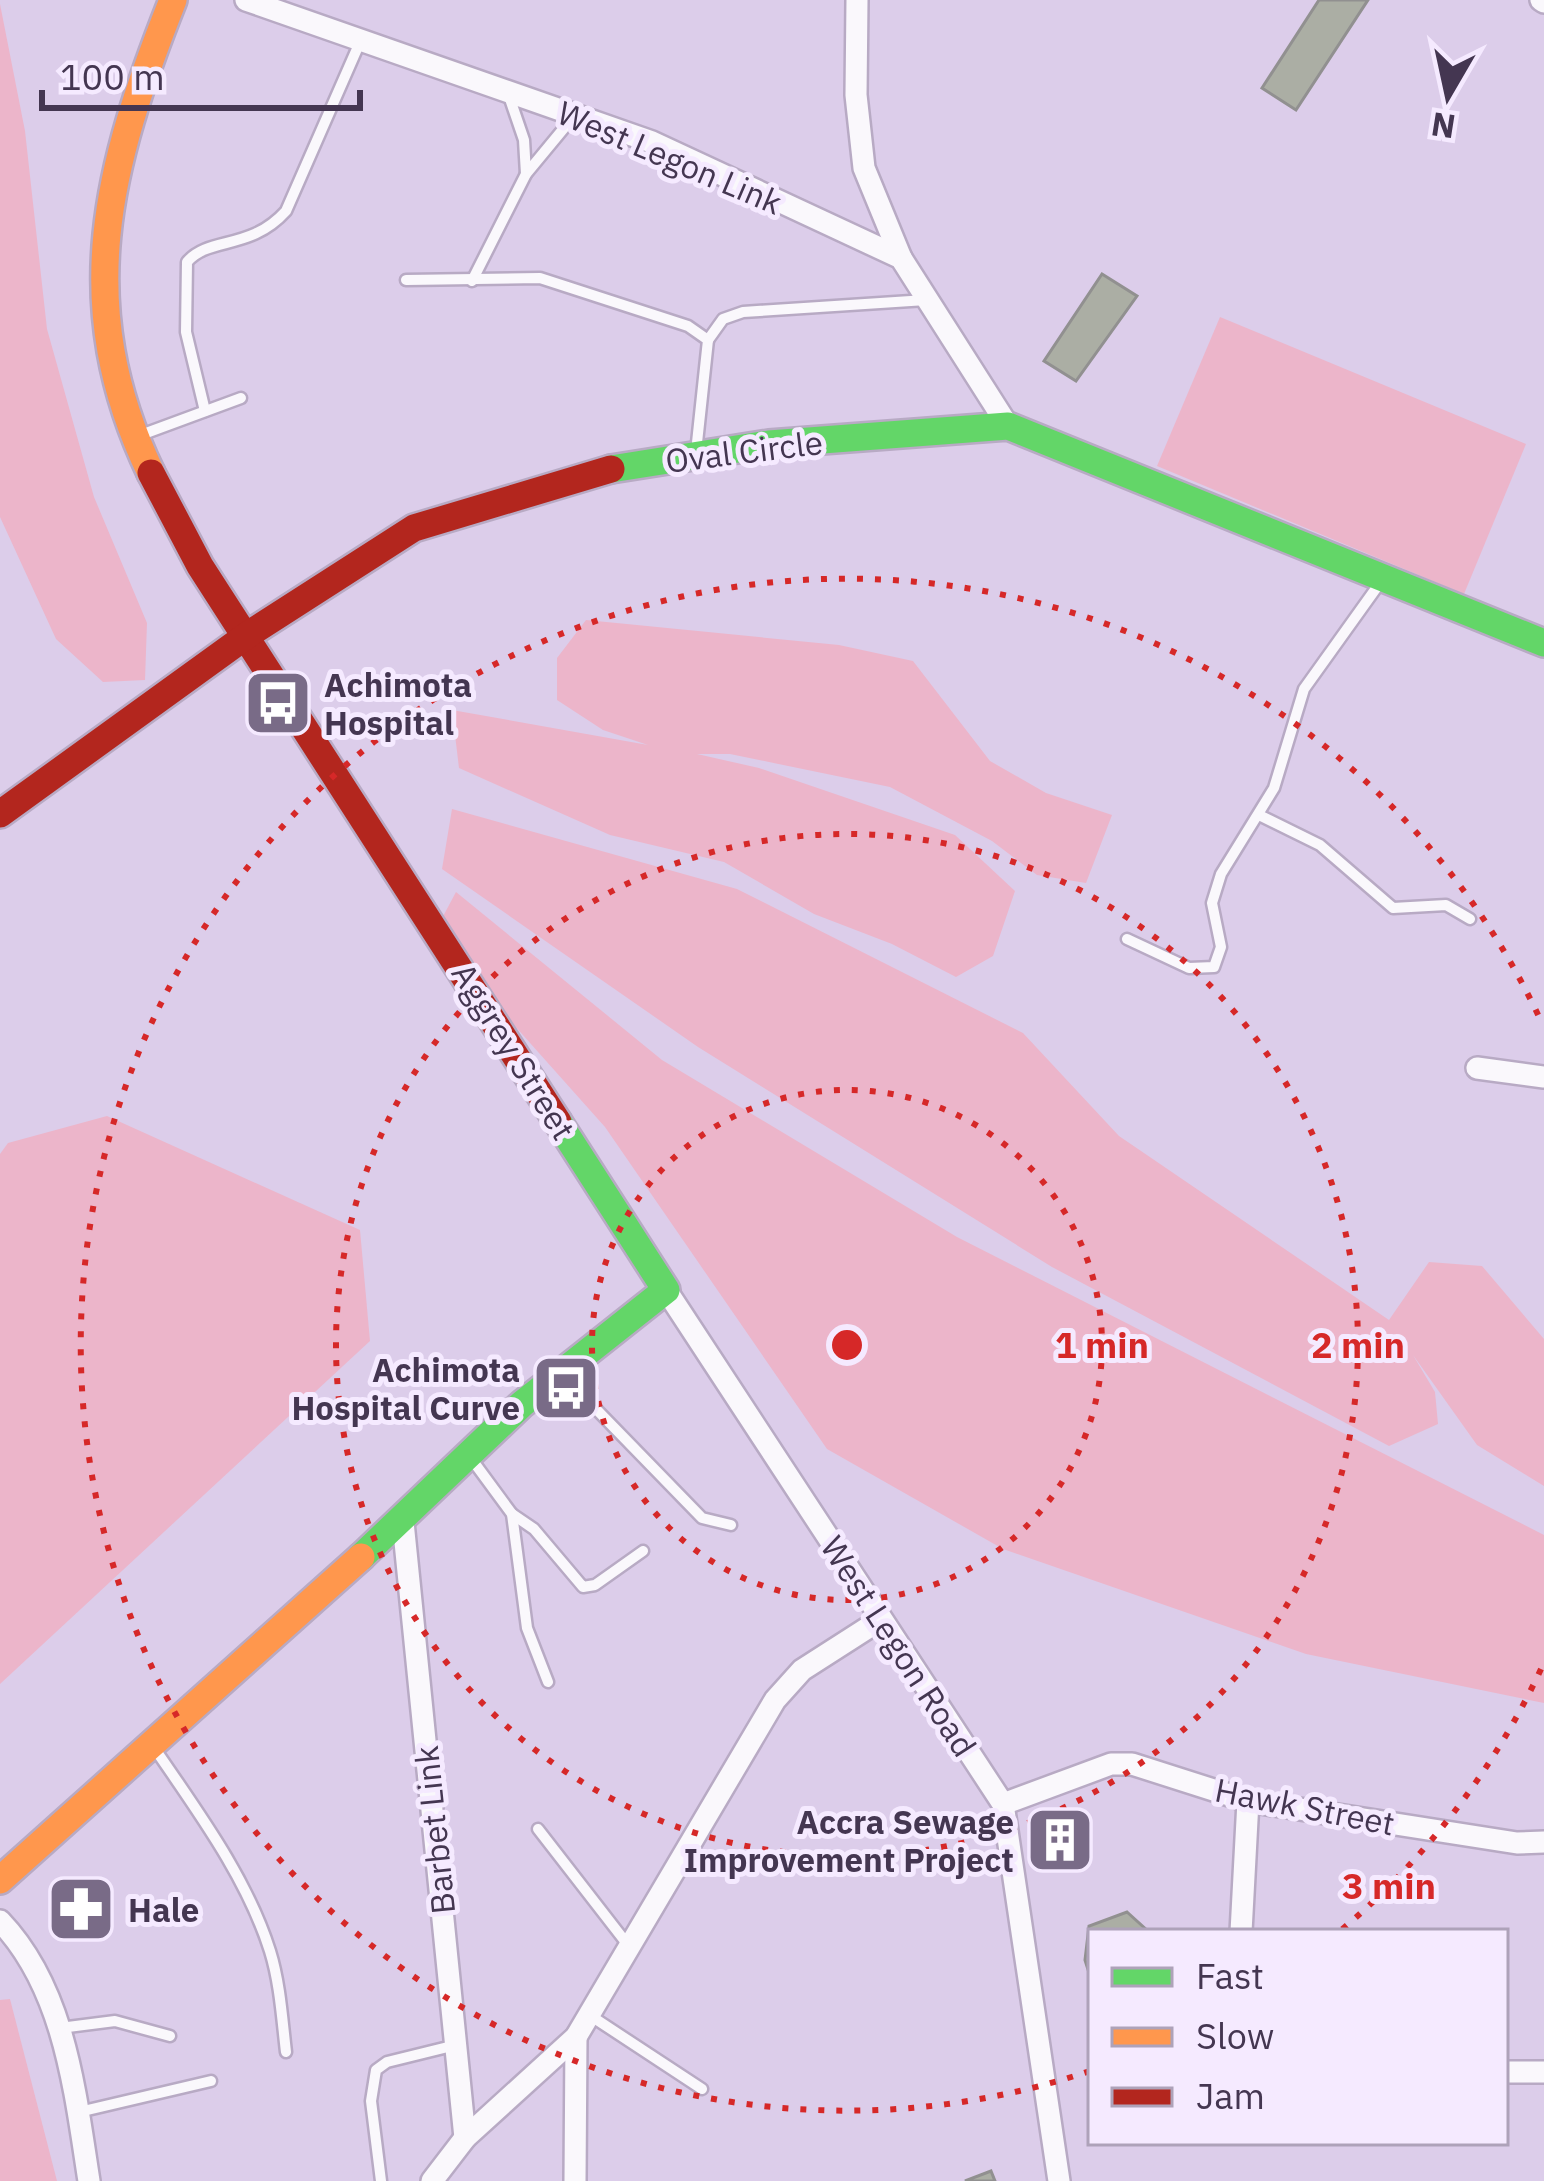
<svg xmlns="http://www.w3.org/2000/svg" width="1544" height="2181" font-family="'IBM Plex Sans',sans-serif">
<rect width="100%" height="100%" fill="#dccdea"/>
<g fill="#ecb5ca">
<path d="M0 4 25 131 47 329 94 497 147 623 145 680 103 682 56 639 0 517Z"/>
<path d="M1220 317 1526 444 1464 594 1157 466Z"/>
<path d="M586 620 839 645 913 661 990 761 1046 793 1112 815 1086 883 1037 875 992 841 890 787 730 754H697L759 768 955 835 1015 891 993 956 956 977 892 944 814 914 724 862 610 835 459 768 452 710 648 745 603 730 557 700V658Z"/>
<path d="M452 809 737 889 1023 1033 1119 1136 1389 1320 1429 1262 1482 1266 1544 1339V1486L1477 1445 1413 1355 1435 1392 1438 1424 1389 1446 1052 1267 698 1047 442 869Z"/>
<path d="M456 892 662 1060 957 1237 1544 1535V1703L1306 1654 1003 1549 827 1449 605 1127 514 1025 440 922Z"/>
<path d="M107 1116 360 1230 370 1341 0 1684V1154L8 1143Z"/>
<path d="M10 1999 57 2181H0V2000Z"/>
</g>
<g fill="#abaea4" stroke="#919090" stroke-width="3">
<path d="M1319 0H1368L1296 110 1262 88Z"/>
<path d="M1102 274 1137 296 1076 381 1044 361Z"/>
<path d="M1062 1817 1076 1856 1059 1863 1045 1824Z"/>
<path d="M1127 1912 1149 1932H1091V1979L1085 1960 1089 1926Z"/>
<path d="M991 2171 995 2181H965Z"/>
</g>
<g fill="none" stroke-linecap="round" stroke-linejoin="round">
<defs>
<g id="lane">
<path d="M509 96 524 140 526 174"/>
<path d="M406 280 540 278 688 326 708 340 696 452"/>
<path d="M472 281 526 174 574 116"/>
<path d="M708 340 723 319 743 312 926 300"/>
<path d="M205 411 186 332 187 262C209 236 250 251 286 211L360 42"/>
<path d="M138 436 241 398"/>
<path d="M1259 815 1320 845 1393 908 1446 905 1470 919"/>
<path d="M1127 939 1189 968 1214 967 1221 947 1212 903 1221 874 1274 788 1304 689 1382 580"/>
<path d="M562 1374 702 1518 731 1525"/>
<path d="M473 1461 512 1514 527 1628 548 1682"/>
<path d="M512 1514 534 1529 583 1587 595 1585 643 1551"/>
<path d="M155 1749C198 1812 247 1878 270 1951 280 1983 282 2018 286 2052"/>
<path d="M538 1829 628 1945"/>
<path d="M591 2016 702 2089"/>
<path d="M60 2028 115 2021 170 2036"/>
<path d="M79 2112 211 2081"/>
<path d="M381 2181 371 2101 376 2070 387 2062 456 2045"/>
</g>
<g id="street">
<path d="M246 0 652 142 901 258 1008 426"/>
<path d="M857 0 856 95 864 168 901 258"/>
<path d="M1541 0 1544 2"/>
<path d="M1477 1068 1544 1077"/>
<path d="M666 1290 1003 1804 1059 2181"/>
<path d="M403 1522 465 2138"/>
<path d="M1003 1804 1111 1764H1132L1248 1801 1517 1843 1544 1842"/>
<path d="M0 1921C65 1989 75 2092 89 2181"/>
<path d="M1241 1932 1248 1801"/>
<path d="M1505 2072H1544"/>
<path d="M432 2181 465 2138 576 2037 775 1700 802 1670 880 1620"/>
<path d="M575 2181 576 2037"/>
</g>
<g id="fast">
<path d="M611 469 769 444 1008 426 1544 643"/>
<path d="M361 1557 522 1404 666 1290 558 1122"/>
</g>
<g id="slow">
<path d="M151 473C70 304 107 166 173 0"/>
<path d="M0 1880 361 1557"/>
</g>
<g id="jam">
<path d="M151 473 200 566 558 1122"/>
<path d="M0 814 249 634 414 528 611 469"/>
</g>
</defs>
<use href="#lane" stroke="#b8aac4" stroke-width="15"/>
<use href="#street" stroke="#b8aac4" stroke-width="26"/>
<use href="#fast" stroke="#b8aac4" stroke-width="32"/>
<use href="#slow" stroke="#b8aac4" stroke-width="32"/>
<use href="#jam" stroke="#b8aac4" stroke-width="32"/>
<use href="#lane" stroke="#faf8fc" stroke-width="10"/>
<use href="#street" stroke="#faf8fc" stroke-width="21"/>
<use href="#fast" stroke="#63d668" stroke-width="27"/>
<use href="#slow" stroke="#ff974d" stroke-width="27"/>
<use href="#jam" stroke="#b3261e" stroke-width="27"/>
</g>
<g fill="none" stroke="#d62828" stroke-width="6" stroke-dasharray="6 12">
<circle cx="847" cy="1345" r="255"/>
<circle cx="847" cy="1345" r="511"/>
<path d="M1541 1669A766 766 0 0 1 1339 1932M1090 2071A766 766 0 1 1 1541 1021"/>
</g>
<defs>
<symbol id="bus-square" viewBox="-11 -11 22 22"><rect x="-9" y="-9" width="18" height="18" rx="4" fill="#796b87" stroke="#f5eaff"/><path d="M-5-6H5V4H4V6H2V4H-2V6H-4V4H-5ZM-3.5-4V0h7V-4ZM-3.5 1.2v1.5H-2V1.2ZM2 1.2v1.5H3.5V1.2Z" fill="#fff"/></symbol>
<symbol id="building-square" viewBox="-11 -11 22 22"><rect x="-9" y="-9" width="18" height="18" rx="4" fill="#796b87" stroke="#f5eaff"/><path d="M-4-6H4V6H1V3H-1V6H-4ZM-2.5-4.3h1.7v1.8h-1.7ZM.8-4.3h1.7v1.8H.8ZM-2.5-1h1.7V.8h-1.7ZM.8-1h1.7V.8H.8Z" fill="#fff"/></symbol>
<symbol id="pharmacy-square" viewBox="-11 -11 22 22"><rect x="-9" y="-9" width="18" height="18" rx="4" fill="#796b87" stroke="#f5eaff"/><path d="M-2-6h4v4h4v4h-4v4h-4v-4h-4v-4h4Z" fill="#fff"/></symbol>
</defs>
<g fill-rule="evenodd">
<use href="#bus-square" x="240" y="665" width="76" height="76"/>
<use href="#bus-square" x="528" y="1350" width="76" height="76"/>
<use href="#building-square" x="1022" y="1802" width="76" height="76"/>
<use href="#pharmacy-square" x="43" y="1871" width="76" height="76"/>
</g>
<g text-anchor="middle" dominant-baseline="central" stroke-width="10" stroke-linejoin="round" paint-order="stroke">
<g font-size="33" fill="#443651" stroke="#f5eaff">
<text transform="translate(670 157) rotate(23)">West Legon Link</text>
<text transform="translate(744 451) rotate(-7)">Oval Circle</text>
<text transform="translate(514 1051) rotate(58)">Aggrey Street</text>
<text transform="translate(899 1646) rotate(57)">West Legon Road</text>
<text transform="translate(1305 1806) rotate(11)">Hawk Street</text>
<text transform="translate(434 1830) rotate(-96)">Barbet Link</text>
</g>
<g font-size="33" font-weight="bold" fill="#443651" stroke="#f5eaff" text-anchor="start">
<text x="324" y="684">Achimota<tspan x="324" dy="38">Hospital</tspan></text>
<text x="520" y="1369" text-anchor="end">Achimota<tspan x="520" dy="38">Hospital Curve</tspan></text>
<text x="1014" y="1821" text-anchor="end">Accra Sewage<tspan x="1014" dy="38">Improvement Project</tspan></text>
<text x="128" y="1909">Hale</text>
</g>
</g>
<circle cx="847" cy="1345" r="18" fill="#d62828" stroke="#f5eaff" stroke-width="6"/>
<g font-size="36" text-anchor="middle" font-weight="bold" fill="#d62828" stroke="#f5eaff" stroke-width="10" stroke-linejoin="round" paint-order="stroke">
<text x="1102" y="1358">1 min</text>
<text x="1358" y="1358">2 min</text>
<text x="1389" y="1899">3 min</text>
</g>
<rect x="1088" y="1929" width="420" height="216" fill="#f5eaff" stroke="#aea2b9" stroke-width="3"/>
<rect x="1112" y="1968" width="60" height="18" fill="#63d668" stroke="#aea2b9" stroke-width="3"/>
<text x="1196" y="1989" font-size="36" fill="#443651">Fast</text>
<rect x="1112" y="2028" width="60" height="18" fill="#ff974d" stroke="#aea2b9" stroke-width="3"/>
<text x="1196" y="2049" font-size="36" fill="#443651">Slow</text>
<rect x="1112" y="2088" width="60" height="18" fill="#b3261e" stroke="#aea2b9" stroke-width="3"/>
<text x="1196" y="2109" font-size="36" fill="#443651">Jam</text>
<g transform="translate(1448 96) rotate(189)" stroke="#f5eaff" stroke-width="9" paint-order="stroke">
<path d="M0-9L21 45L0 30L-21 45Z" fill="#443651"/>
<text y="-18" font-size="33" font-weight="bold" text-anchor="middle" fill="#443651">N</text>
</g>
<path d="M42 90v18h318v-18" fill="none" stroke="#443651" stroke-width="6"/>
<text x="60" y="90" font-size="36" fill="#443651" stroke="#f5eaff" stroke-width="9" paint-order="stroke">100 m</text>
</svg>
